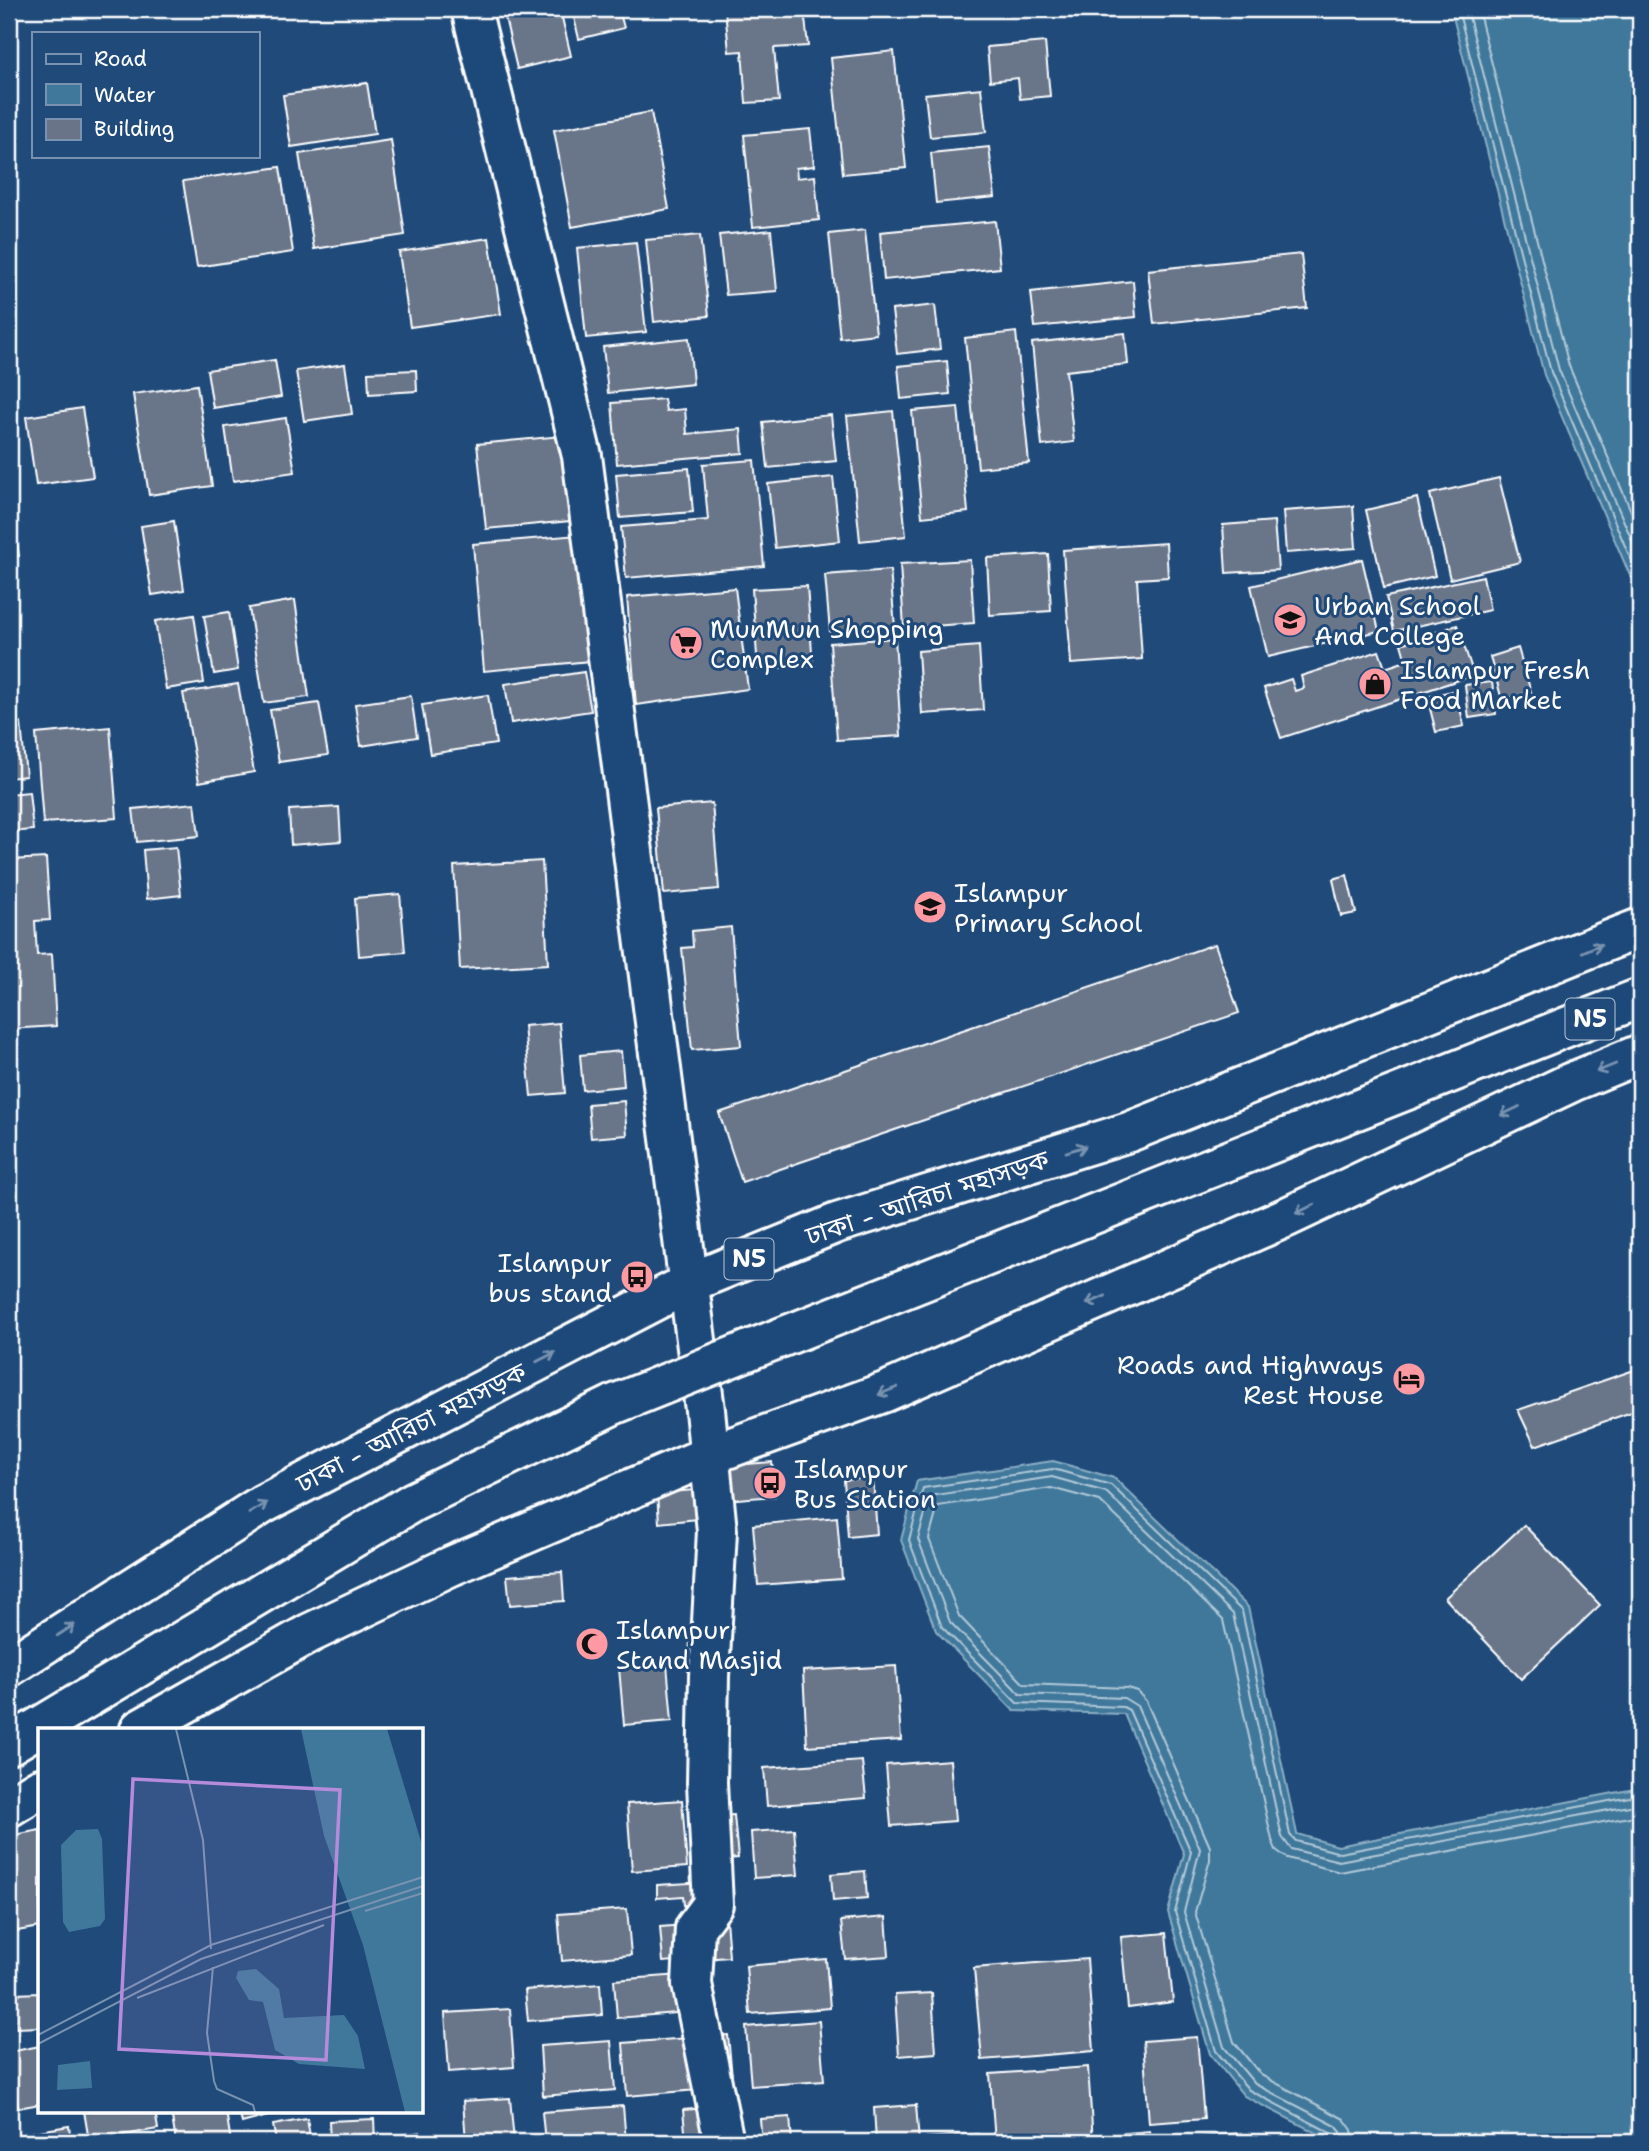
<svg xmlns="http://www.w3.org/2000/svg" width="1649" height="2151" font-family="'Shantell Sans','Noto Sans Bengali',sans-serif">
<rect width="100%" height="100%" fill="#1f4a7a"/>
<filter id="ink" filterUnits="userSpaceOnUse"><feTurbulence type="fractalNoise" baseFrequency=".0143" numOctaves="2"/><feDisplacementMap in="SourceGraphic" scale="14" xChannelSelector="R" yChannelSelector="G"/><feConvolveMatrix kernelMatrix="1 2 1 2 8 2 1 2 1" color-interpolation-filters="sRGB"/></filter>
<g filter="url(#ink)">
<g fill="#40789c" stroke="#8caec4" stroke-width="2">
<path d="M1451 9H1640V599L1544 375Z"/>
<path d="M1053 1461 1114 1478 1248 1607 1297 1834 1338 1846 1640 1788V2142H1334L1244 2096 1210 2054 1168 1912 1184 1854 1124 1714 1014 1711 936 1631 901 1540 917 1481Z"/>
</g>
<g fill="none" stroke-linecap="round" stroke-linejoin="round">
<g stroke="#b3c9d7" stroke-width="2">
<path d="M1458 9 1551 372 1640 581"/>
<path d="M1467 9 1559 370 1640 559"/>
<path d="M1478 9 1569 366 1640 532"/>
<path d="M1335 2142 1331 2133 1249 2090 1216 2051 1175 1912 1191 1852 1129 1710 1123 1707 1017 1703 942 1627 909 1540 923 1488 1053 1469 1111 1485 1242 1611 1290 1835 1296 1841 1340 1853 1640 1795"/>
<path d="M1343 2142 1341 2132 1336 2126 1255 2084 1224 2047 1184 1912 1200 1849 1137 1706 1124 1698 1020 1694 950 1622 918 1539 930 1496 1052 1477 1106 1492 1233 1614 1282 1837 1291 1849 1339 1861 1640 1804"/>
<path d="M1354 2142 1352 2130 1344 2119 1261 2075 1234 2042 1195 1912 1210 1860V1847L1146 1701 1137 1691 1127 1688 1024 1684 959 1616 929 1539 938 1506 1051 1488 1100 1501 1223 1620 1272 1840 1276 1850 1287 1858 1340 1872 1640 1815"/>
</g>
</g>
<g fill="#697489" stroke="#fff" stroke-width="2">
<path d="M503 9H560L571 56 517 69Z"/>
<path d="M572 9H619L624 28 579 39Z"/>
<path d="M725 9H804L808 46 774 48 779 101 746 103 742 51 729 52Z"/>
<path d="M1045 42 1050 96 1020 99 1018 78 990 81 987 47Z"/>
<path d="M894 51 906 168 843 174 831 58Z"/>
<path d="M367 83 375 134 291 147 283 95Z"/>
<path d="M981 88 986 132 930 137 925 94Z"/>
<path d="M651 112 669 209 572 227 554 130Z"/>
<path d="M810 129 814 166 796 168 797 178 815 176 819 220 753 227 744 135Z"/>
<path d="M391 140 405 235 314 249 299 154Z"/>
<path d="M989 147 995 197 936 203 931 153Z"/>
<path d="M280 167 293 252 197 267 183 181Z"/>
<path d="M995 221 1000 268 884 280 880 232Z"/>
<path d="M771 230 777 291 726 295 719 235Z"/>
<path d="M865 230 876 334 840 338 829 234Z"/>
<path d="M700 235 709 316 654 322 646 240Z"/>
<path d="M489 238 501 314 410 327 399 252Z"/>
<path d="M636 242 646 332 586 338 577 248Z"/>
<path d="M1301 254 1307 308 1154 324 1148 270Z"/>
<path d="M1133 281 1136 317 1035 327 1031 292Z"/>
<path d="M935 305 940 349 897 354 892 310Z"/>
<path d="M1016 332 1029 463 978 468 965 338Z"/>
<path d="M1125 333 1128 364 1066 371 1074 442 1042 446 1032 343Z"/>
<path d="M689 338 693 384 608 393 603 347Z"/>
<path d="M275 360 281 397 213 408 207 370Z"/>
<path d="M947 361 950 394 901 399 898 366Z"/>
<path d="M345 364 352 414 304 421 296 371Z"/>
<path d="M416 370 417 391 369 394 368 372Z"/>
<path d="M197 385 212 486 149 495 133 394Z"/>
<path d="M664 399 666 411 685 409 687 434 741 429 743 453 617 464 612 403Z"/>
<path d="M958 407 968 512 922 517 912 411Z"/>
<path d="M82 408 93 477 36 485 26 417Z"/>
<path d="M893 411 906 536 860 541 847 416Z"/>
<path d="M831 415 836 461 768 468 763 422Z"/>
<path d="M286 418 295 472 233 481 225 427Z"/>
<path d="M562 436 570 521 486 529 477 444Z"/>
<path d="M754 460 764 566 626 578 621 527 708 520 703 464Z"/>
<path d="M689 468 693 512 620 518 616 474Z"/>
<path d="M833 477 840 541 775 548 768 484Z"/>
<path d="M1499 478 1520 562 1450 579 1430 494Z"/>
<path d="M9 486 19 556 9 558Z"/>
<path d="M1417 498 1435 576 1384 588 1366 510Z"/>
<path d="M1353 506 1356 548 1286 553 1283 511Z"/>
<path d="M174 521 184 590 152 595 141 526Z"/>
<path d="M1274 521 1278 570 1226 573 1223 525Z"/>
<path d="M578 535 590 661 484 671 473 544Z"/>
<path d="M1166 543 1168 577 1137 579 1142 659 1071 664 1063 550Z"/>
<path d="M1048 554 1051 611 990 615 987 558Z"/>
<path d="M1362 559 1379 631 1268 657 1251 586Z"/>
<path d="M970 560 974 623 904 628 900 564Z"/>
<path d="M890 570 895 627 830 632 825 575Z"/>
<path d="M1483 576 1490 610 1394 631 1386 597Z"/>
<path d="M807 586 813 666 758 669 752 589Z"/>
<path d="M735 588 748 689 636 705 627 597Z"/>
<path d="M295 600 309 697 264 703 249 608Z"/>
<path d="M229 612 238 670 214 674 204 616Z"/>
<path d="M194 615 204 683 166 689 155 621Z"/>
<path d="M1457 625 1474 675 1281 738 1264 688 1291 679 1295 691 1304 688 1301 676 1379 651 1385 668 1406 661 1401 644Z"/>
<path d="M895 638 901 736 837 740 830 643Z"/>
<path d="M979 646 983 710 922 714 918 651Z"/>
<path d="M1518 648 1531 692 1502 700 1490 657Z"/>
<path d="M584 672 591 711 511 723 505 684Z"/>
<path d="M1492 682 1496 714 1469 718 1465 685Z"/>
<path d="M238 684 254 772 199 782 183 693Z"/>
<path d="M1456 690 1464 726 1436 732 1427 697Z"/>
<path d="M488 695 496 744 430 754 422 705Z"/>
<path d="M411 696 417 737 361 746 355 704Z"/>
<path d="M319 703 328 755 279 762 270 710Z"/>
<path d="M21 723 26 776 9 778V724Z"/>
<path d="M110 727 117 818 43 823 36 734Z"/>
<path d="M29 792 33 830 9 832V794Z"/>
<path d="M195 803 199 836 137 842 133 809Z"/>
<path d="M712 803 719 889 664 894 656 808Z"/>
<path d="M339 807 341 841 291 845 289 810Z"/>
<path d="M176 847 181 895 147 899 143 850Z"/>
<path d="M46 858 50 920 35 921 37 955 52 954 56 1026 9 1029V860Z"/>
<path d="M542 861 548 964 460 969 454 866Z"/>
<path d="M1347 875 1356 913 1341 916 1333 879Z"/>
<path d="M400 894 405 952 359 956 355 898Z"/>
<path d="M731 927 741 1046 692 1050 682 948 693 947 692 931Z"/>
<path d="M1215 944 1239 1013 742 1182 719 1113Z"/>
<path d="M559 1023 565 1093 531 1096 524 1026Z"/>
<path d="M621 1051 624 1086 583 1090 580 1055Z"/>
<path d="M624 1101 627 1135 591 1138 588 1104Z"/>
<path d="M1640 1368V1409L1535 1446 1518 1410Z"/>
<path d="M772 1462 775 1496 725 1500 722 1466Z"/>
<path d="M873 1478 877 1534 848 1537 844 1480Z"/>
<path d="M695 1490 697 1519 659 1523 657 1493Z"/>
<path d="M837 1517 842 1579 758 1585 753 1525Z"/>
<path d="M1524 1525 1600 1605 1521 1679 1445 1598Z"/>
<path d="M562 1572 564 1601 510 1605 507 1576Z"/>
<path d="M667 1664 672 1721 624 1725 619 1668Z"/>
<path d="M896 1666 901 1740 807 1746 803 1671Z"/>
<path d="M950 1760 955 1821 891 1826 886 1765Z"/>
<path d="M862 1761 866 1798 767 1806 764 1768Z"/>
<path d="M682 1800 687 1867 632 1871 627 1804Z"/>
<path d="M734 1815 738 1858 705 1861 701 1817Z"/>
<path d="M794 1829 798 1875 754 1878 751 1832Z"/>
<path d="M40 1830V1927L17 1931 9 1882V1836Z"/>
<path d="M865 1871 867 1898 833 1901 831 1874Z"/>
<path d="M723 1881 729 1957 663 1962 660 1927 686 1925 683 1896 657 1898V1885Z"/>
<path d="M627 1909 631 1955 562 1961 558 1914Z"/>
<path d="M886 1917 889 1956 845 1959 841 1921Z"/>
<path d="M1166 1933 1173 2002 1128 2008 1121 1937Z"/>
<path d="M826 1959 830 2008 750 2014 746 1966Z"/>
<path d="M1087 1959 1094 2051 982 2060 974 1968Z"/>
<path d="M708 1973 711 2010 617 2018 614 1980Z"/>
<path d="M600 1984 602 2015 528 2021 525 1990Z"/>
<path d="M40 1993V2027L16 2028 15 1994Z"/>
<path d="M932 1993 936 2053 899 2056 895 1995Z"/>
<path d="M510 2009 514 2067 449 2072 445 2013Z"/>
<path d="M819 2021 824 2081 751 2086 746 2027Z"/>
<path d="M728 2035 733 2087 627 2096 623 2043Z"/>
<path d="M1197 2037 1204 2119 1149 2123 1143 2041Z"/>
<path d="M611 2041 615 2090 543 2096 540 2046Z"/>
<path d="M40 2046V2104L18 2108 9 2052Z"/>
<path d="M1088 2067 1093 2142H995L990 2074Z"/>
<path d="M510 2098 514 2142H466L463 2101Z"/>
<path d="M916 2105 919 2142H876L874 2108Z"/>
<path d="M623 2106 626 2142H545L542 2112Z"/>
<path d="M731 2106 734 2142H686L683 2110Z"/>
<path d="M84 2111H155L158 2129 89 2141Z"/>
<path d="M171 2111H226L231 2142H176Z"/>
<path d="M239 2111H286L242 2123Z"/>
<path d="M790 2117 792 2142H762L760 2119Z"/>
<path d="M307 2119 311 2142H276L273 2125Z"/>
<path d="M374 2119 375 2142H330L329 2121Z"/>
<path d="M69 2126 71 2142H9V2136Z"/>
<path d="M1150 2131 1151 2142H1117L1116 2134Z"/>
<path d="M420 2132 422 2142H386L385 2137Z"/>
<path d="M1241 2133 1242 2142H1172L1171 2140Z"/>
<path d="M978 2134 979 2142H926V2138Z"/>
</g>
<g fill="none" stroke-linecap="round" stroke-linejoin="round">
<defs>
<path id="minor" d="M471 9 582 456 705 1410 717 1531 709 1676 707 1783 713 1904 695 1928 692 1984 724 2142"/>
<g id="highway">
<path d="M752 1349 1640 998"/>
<path d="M9 1667 263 1504 689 1283 837 1223 1129 1132 1640 928"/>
<path d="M140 1729 310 1633 451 1566 710 1455 885 1392 1287 1217 1572 1082 1640 1054"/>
<path d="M9 1745 413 1502 615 1404"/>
<path d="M9 1807 40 1788"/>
</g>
</defs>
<use href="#minor" stroke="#fff" stroke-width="44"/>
<use href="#highway" stroke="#fff" stroke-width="44"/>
<use href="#minor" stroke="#1f4a7a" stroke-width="38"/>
<use href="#highway" stroke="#1f4a7a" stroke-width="38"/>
<defs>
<path id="highway-bridge" d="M615 1404 752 1349"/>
</defs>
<use href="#highway-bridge" stroke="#fff" stroke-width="44" stroke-linecap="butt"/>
<use href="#highway-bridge" stroke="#1f4a7a" stroke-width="38"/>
</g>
<defs><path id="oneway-shaft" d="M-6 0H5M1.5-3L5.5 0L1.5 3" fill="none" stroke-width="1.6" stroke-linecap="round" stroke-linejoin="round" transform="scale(1.75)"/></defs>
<g stroke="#7992af">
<use href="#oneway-shaft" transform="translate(1592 948) rotate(-23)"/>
<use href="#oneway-shaft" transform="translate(1606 1068) rotate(158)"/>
<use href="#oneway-shaft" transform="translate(1510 1111) rotate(154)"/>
<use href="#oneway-shaft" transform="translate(1076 1149) rotate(-17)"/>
<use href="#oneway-shaft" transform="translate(1305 1209) rotate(154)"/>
<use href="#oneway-shaft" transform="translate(1096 1300) rotate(157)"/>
<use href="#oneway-shaft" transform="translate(546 1357) rotate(-27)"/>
<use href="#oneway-shaft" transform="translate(888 1391) rotate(158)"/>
<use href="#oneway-shaft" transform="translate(258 1508) rotate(-31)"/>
<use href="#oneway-shaft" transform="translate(66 1630) rotate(-33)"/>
</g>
</g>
<defs>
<symbol id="school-disc" viewBox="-11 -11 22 22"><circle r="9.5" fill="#ff9aa2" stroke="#1f4a7a"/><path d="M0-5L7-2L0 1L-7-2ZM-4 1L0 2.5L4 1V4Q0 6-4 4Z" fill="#111"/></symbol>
<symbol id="supermarket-disc" viewBox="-11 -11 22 22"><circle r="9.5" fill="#ff9aa2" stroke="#1f4a7a"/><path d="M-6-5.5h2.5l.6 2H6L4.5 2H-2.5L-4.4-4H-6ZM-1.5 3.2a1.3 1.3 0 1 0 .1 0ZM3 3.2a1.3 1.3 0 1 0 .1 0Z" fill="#111"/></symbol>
<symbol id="shop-disc" viewBox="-11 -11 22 22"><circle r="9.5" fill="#ff9aa2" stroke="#1f4a7a"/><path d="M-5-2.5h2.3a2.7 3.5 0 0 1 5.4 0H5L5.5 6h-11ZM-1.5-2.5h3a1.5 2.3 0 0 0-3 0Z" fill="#111"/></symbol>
<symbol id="bus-disc" viewBox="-11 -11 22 22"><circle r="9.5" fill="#ff9aa2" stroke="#1f4a7a"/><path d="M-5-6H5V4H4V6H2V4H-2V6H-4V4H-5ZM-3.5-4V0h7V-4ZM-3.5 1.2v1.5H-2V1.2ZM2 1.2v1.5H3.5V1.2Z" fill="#111"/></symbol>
<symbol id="hotel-disc" viewBox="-11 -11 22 22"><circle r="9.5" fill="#ff9aa2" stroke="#1f4a7a"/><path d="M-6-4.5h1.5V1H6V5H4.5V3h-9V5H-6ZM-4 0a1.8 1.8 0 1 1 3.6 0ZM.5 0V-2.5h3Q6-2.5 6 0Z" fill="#111"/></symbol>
<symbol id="mosque-disc" viewBox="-11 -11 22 22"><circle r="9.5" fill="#ff9aa2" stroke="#1f4a7a"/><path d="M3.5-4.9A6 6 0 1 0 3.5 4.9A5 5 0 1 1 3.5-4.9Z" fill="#111"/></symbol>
</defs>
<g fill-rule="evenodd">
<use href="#school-disc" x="1271" y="601" width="38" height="38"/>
<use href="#supermarket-disc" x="667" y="624" width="38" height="38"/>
<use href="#shop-disc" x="1356" y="665" width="38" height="38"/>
<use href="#school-disc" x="911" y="888" width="38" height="38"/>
<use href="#bus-disc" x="618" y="1258" width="38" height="38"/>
<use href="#hotel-disc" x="1390" y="1360" width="38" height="38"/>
<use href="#bus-disc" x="751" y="1464" width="38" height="38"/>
<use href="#mosque-disc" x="573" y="1625" width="38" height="38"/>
</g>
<g text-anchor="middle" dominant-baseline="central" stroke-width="6" stroke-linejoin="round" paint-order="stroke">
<g fill="#1f4a7a" stroke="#bcc9d7" stroke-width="2">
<rect x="1565.5" y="998.5" width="49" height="41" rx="5"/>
<rect x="724.5" y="1238.5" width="49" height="41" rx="5"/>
</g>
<g font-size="24" font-weight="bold" fill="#fff">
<text x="1590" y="1019">N5</text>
<text x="749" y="1259">N5</text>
</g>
<g font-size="26" fill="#fff" stroke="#1f4a7a" text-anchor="start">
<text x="1314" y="605">Urban School<tspan x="1314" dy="30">And College</tspan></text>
<text x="710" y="628">MunMun Shopping<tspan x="710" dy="30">Complex</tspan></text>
<text x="1400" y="669">Islampur Fresh<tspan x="1400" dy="30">Food Market</tspan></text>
<text x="954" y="892">Islampur<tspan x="954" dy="30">Primary School</tspan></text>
<text x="612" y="1262" text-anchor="end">Islampur<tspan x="612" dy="30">bus stand</tspan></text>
<text x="1384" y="1364" text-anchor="end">Roads and Highways<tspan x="1384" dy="30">Rest House</tspan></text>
<text x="794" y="1468">Islampur<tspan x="794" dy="30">Bus Station</tspan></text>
<text x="616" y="1629">Islampur<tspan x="616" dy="30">Stand Masjid</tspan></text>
</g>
<g font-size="26" fill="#fff" stroke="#1f4a7a">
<text transform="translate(927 1197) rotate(-18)">ঢাকা - আরিচা মহাসড়ক</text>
<text transform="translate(411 1427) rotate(-27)">ঢাকা - আরিচা মহাসড়ক</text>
</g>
</g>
<g transform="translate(38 1728)">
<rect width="385" height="385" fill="#1f4a7a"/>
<path d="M263 1H349L385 120V384H367L325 217 286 108ZM60 101 64 111 67 191 62 198 31 204 25 194 23 117 38 102ZM218 241 241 261 246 290 306 287 320 308 327 341 261 336 237 322 225 274 211 272 198 250 200 243ZM52 333 54 360 19 362 20 337Z" fill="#40789c"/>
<path fill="none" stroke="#7992af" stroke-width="2" d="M138 1 165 112 173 221M327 183 385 165M175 239 169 305 176 353 179 361 215 377 217 384M99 270 286 197M0 307 173 217 385 149M0 316 163 231 385 158"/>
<path fill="#b68bdc" fill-opacity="0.15" stroke="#b68bdc" stroke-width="3.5" d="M95 51 302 62 288 332 81 321Z"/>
<rect width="385" height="385" fill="none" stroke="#fff" stroke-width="3.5"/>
</g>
<rect width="1649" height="2151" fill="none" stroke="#1f4a7a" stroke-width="35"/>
<rect x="18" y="18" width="1614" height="2116" fill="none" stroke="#fff" stroke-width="2.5" filter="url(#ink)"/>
<rect x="32" y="32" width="228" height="126" fill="#1f4a7a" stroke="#7992af" stroke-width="2"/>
<rect x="46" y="54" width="35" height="10" fill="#1f4a7a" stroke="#7992af" stroke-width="2"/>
<text x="94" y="66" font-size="21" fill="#ffffff">Road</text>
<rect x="46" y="84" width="35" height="21" fill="#40789c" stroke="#7992af" stroke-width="2"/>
<text x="94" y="102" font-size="21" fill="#ffffff">Water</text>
<rect x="46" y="119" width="35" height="21" fill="#697489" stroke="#7992af" stroke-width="2"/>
<text x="94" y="136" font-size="21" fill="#ffffff">Building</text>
</svg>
